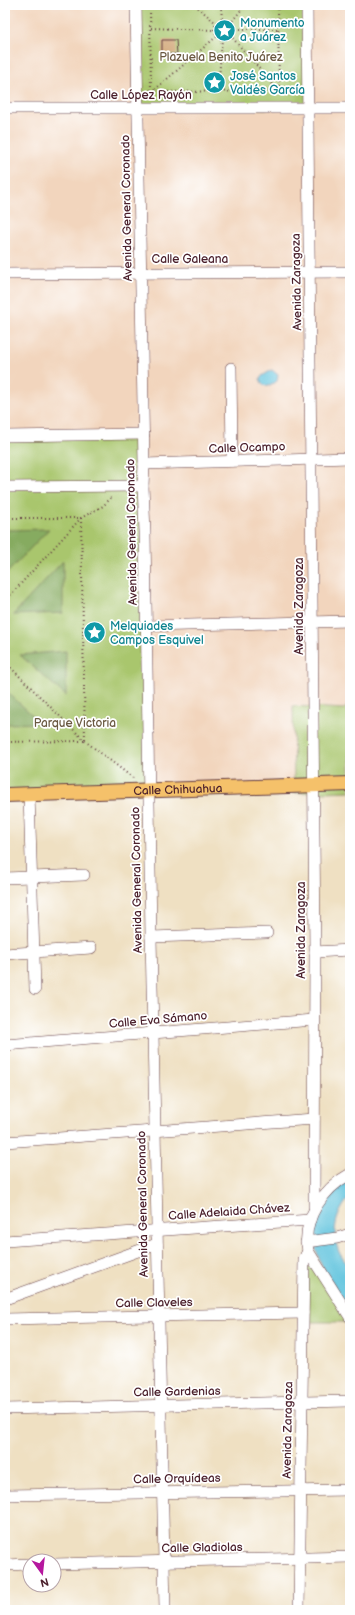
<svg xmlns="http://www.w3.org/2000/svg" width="355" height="1615" font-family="'Balsamiq Sans',sans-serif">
<rect width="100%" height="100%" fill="#fff"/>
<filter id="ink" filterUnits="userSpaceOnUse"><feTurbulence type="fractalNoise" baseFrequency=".025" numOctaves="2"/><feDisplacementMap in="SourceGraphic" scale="8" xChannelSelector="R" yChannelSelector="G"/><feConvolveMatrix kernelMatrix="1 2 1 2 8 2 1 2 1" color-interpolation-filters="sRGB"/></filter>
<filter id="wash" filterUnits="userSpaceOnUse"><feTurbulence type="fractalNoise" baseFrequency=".012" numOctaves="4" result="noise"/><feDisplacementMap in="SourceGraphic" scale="16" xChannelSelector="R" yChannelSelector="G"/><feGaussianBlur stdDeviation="0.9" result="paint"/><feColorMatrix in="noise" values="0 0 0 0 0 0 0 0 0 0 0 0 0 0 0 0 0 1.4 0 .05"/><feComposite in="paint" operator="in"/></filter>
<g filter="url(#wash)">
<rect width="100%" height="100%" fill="#efe0c2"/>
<path fill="#f2d5bd" d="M5 5H350V782L5 795Z"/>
<g fill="#a9c66d" stroke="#7a724c">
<path d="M134 5H306L307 109 135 108Z"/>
<path d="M140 435 141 485H5V437Z"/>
<path d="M141 486 147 793 5 796V488Z"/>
<path d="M350 703V791L294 793 293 706 344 709Z"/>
<path d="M307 1251 350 1322H303Z"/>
</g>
<g fill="#86ab60" stroke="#686546">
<path d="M49 529 5 575V530Z"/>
<path d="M63 561V613L13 615Z"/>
<path d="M66 651V696L20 655Z"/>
<path d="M5 690 41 723 5 724Z"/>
</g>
<g fill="#5fc3dd" stroke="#547184">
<path d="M272 370 278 375 277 381 270 386 263 385 260 379 262 376Z"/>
<path d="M350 1177V1197C337 1211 331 1231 338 1249 340 1257 348 1263 350 1270 353 1283 350 1298 350 1311 331 1281 298 1242 322 1205 329 1194 340 1186 350 1177Z"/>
</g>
<g id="blocks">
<path fill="#cfa170" d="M162 40H176L177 54H162Z"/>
</g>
</g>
<g filter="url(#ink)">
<use href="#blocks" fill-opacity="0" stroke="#633c42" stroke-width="1"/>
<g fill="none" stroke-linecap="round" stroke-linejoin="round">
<defs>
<g id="minor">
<path d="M136 5 144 464 143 486 145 532 151 937 165 1610"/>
<path d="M307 5 315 952 314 1207"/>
<path d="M5 108H350"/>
<path d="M5 274 350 272"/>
<path d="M231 368 232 461"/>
<path d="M5 436 144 434"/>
<path d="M144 464 350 458"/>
<path d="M5 487 143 486"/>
<path d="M147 626 350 621"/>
<path d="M29 794 35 989"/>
<path d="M5 878 84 875"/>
<path d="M151 937 267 933"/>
<path d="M315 952 350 950"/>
<path d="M5 954 91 948"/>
<path d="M5 1045 314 1020"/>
<path d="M5 1142 314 1119"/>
<path d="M350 1174C324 1188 301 1219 308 1251L350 1317"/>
<path d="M5 1241 310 1220"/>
<path d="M306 1242 337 1238 350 1234"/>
<path d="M5 1299 157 1244"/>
<path d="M5 1319 303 1313"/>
<path d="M5 1409 350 1401"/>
<path d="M5 1495 350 1490"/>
<path d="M54 1564 350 1557"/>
<path d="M5 1565 30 1564"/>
<path d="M299 1610 304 1259 308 1251"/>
</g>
<g id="major">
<path id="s1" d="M5 795 350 784"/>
</g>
</defs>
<use href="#minor" stroke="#633c42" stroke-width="12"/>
<use href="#major" stroke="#633c42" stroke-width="16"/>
<g stroke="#633c42" stroke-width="2" stroke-dasharray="1 3" stroke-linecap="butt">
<path d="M150 5 151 92 279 91 278 5"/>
<path d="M195 5 216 23"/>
<path d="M221 5 222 21"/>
<circle cx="223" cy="30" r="9"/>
<path d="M230 24 245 5"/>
<path d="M151 28 213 30"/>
<path d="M232 29H278"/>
<path d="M230 35 278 90"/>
<path d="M218 91 222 39"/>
<path d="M152 92 216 37"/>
<path d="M5 518H81L85 741 5 742"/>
<path d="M5 601 81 518 103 506 111 498"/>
<path d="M5 662 85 741 133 778"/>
</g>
<use href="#minor" stroke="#fff" stroke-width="11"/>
<use href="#major" stroke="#f5c16b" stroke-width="14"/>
</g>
</g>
<defs>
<symbol id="sight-disc" viewBox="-11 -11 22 22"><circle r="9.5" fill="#0f9aa8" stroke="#fff"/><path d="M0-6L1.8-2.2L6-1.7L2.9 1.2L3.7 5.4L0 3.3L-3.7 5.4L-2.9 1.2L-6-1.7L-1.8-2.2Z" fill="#fff"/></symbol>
</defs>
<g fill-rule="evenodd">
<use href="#sight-disc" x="212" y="18" width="25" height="25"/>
<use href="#sight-disc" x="202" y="70" width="25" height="25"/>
<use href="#sight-disc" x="82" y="620" width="25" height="25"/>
</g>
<g text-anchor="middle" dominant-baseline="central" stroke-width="3.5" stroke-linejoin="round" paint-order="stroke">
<g font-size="12" fill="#0d838f" stroke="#fff" text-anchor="start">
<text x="240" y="23">Monumento<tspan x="240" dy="14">a Juárez</tspan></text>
<text x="230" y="76">José Santos<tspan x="230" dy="14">Valdés García</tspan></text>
<text x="110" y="626">Melquiades<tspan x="110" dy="14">Campos Esquivel</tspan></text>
</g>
<g font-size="12" fill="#6b5942" stroke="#fff">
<text x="221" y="57">Plazuela Benito Juárez</text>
<text x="75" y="723">Parque Victoria</text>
</g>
<g font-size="12" fill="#4a1f2b" stroke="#fff">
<text x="141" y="95">Calle López Rayón</text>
<text transform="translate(127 208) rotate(-91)">Avenida General Coronado</text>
<text x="190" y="259">Calle Galeana</text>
<text transform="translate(297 282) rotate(-91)">Avenida Zaragoza</text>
<text transform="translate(247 448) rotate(-2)">Calle Ocampo</text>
<text transform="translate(132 532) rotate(-91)">Avenida General Coronado</text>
<text transform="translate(299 606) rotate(-90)">Avenida Zaragoza</text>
<text stroke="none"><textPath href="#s1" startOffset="173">Calle Chihuahua</textPath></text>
<text transform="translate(137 880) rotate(-91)">Avenida General Coronado</text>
<text transform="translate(301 930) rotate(-90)">Avenida Zaragoza</text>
<text transform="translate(158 1020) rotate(-5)">Calle Eva Sámano</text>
<text transform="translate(143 1204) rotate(-91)">Avenida General Coronado</text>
<text transform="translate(229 1212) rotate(-4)">Calle Adelaida Chávez</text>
<text transform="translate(154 1303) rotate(-1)">Calle Claveles</text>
<text transform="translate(177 1392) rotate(-1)">Calle Gardenias</text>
<text transform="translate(288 1430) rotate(-89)">Avenida Zaragoza</text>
<text transform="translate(177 1479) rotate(-1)">Calle Orquídeas</text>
<text transform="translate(202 1548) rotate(-1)">Calle Gladiolas</text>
</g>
</g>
<rect width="355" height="1615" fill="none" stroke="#fff" stroke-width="20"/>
<g transform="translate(42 1573) rotate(165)"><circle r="19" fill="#ffffff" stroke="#b7a5aa"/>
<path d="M0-3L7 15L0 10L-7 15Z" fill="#b5179e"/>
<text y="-6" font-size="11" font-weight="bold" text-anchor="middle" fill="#4a1f2b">N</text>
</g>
</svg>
